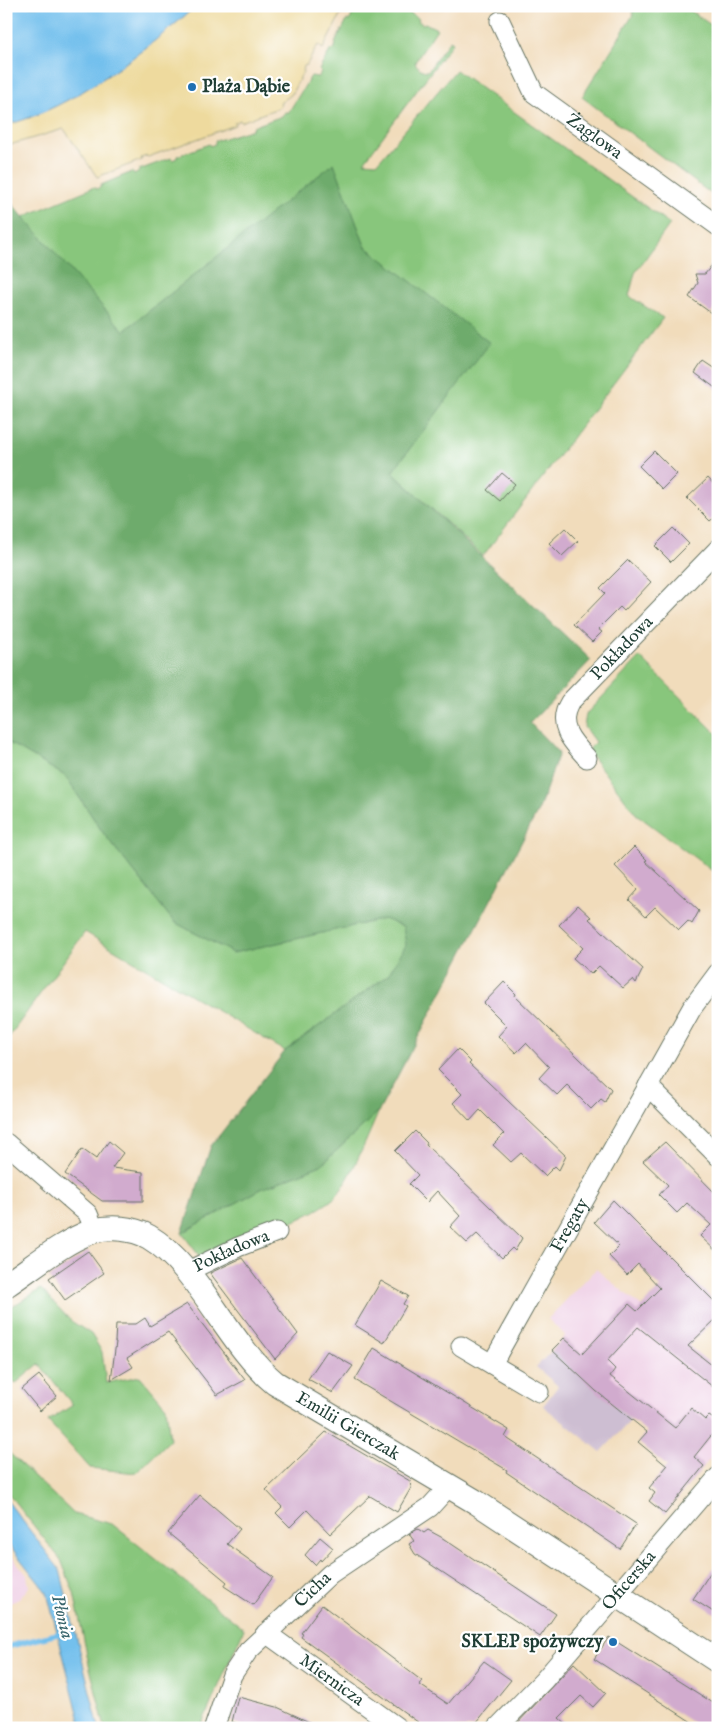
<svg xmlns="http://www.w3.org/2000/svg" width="724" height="1734" font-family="'IM FELL English',serif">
<rect width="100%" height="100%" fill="#fff"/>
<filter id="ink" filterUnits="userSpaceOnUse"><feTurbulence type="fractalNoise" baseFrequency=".02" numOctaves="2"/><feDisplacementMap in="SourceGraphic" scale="10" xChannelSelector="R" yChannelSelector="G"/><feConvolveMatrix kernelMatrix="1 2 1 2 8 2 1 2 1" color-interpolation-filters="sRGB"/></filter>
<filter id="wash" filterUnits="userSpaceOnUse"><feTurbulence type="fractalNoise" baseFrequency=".0096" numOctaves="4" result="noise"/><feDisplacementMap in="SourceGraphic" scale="20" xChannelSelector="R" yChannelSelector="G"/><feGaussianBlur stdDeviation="1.12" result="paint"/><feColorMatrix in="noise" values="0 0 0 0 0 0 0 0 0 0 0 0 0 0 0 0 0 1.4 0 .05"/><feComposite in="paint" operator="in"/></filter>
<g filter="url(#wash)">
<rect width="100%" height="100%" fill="#f1dcbb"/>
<g fill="#efd0e6">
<path d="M596 1269 718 1370V1450L698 1473 597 1391 608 1377 564 1338 565 1335 548 1319Z"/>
<path d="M6 1549 27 1575 29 1587 19 1599 6 1605Z"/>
</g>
<path fill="#cdbed2" d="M564 1338 589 1360 597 1391 631 1420 601 1452 543 1406 558 1386 536 1367Z"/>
<g fill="#88c67c" stroke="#548258">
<path d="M354 6H395L401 10 403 8 419 19 418 21 423 24 425 23 437 29 415 62C417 67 421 71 428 71L450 40 453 42 364 162 377 163 456 70 670 224 635 273 629 296 663 318 483 556 392 472 489 343 365 246 334 164 124 331 23 217 94 187 96 189 101 187V185L132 172 134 175 139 172V170L171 158 172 160 177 158V156L209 144 210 146 215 144V141L253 129 252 127 282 116 286 111 288 113 311 76 318 77 321 72 319 70 331 49 334 50 336 44 335 43 347 20 349 21 352 16 350 14Z"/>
<path d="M632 6H684L718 30V199L582 97 633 15Z"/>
<path d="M640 657 718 735V875L636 814 588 751 595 742 584 727 586 714Z"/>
<path d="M6 741 65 776 104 834 174 922 233 953 384 919 403 927 407 946 388 975 285 1051 85 932 6 1041Z"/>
<path d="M379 1111C370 1131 348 1187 333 1199 303 1223 237 1243 200 1257L182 1233 261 1189 321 1165Z"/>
<path d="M41 1289 71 1321 91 1334 102 1352 106 1383 140 1376 166 1407 170 1440 136 1473 90 1468 48 1421 73 1405 39 1364 15 1384 6 1374V1310Z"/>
<path d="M6 1450 74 1514 112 1524 244 1629 200 1728H105L89 1664 74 1593 61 1560 6 1491Z"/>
</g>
<path fill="#6eab6c" stroke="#467450" d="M334 163 365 246 490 343 392 472 591 660 530 723 559 753 539 809 379 1111 321 1165 261 1189 182 1233 211 1146 285 1051 388 975 406 945 403 927 384 919 233 953 174 922 104 834 65 776 6 741V197L124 331Z"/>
<path fill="#eeda9e" stroke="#868c69" d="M196 6H345L323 49 318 45 306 66 305 65 302 70 303 72 291 95 280 103 281 105 278 108 241 122 240 120 234 123 235 125 148 157 147 156 141 158 142 160 97 177 64 129 6 146V125C72 109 146 50 196 6Z"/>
<g fill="#73c0ed" stroke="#497e90">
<path d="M6 6H196C146 50 72 109 6 125Z"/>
<path d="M6 1499 60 1570 99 1728H82L47 1593 6 1541Z"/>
</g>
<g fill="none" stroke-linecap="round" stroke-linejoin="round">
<path stroke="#73c0ed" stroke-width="5.5" d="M6 1647 65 1632"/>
</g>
<g id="blocks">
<g fill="#d1abce">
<path d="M718 257V304L711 313 689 297 698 283 695 274H705Z"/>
<path d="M703 361 718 371V390L695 373Z"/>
<path d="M654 451 677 474 662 489 639 466Z"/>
<path d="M502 473 515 484 500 501 487 490Z"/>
<path d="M708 478 718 489V514L710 521 687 498Z"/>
<path d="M565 528 578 541 562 556 549 543Z"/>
<path d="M673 528 689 544 671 562 655 546Z"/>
<path d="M628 560 651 582 624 611 620 607 598 629 602 632 592 642 574 625 605 593 600 588Z"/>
<path d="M634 847 647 860 645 861 699 911 692 924 688 921 679 930 655 907 646 916 629 900 638 890 615 866Z"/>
<path d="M578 905 591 917 589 919 643 969 636 983 633 979 623 988 599 966 591 974 573 958 583 948 559 925Z"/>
<path d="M504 982 516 994 515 996 611 1089 605 1102 601 1099 591 1109 567 1085 557 1095 539 1078 549 1067 526 1043 516 1053 498 1036 507 1026 484 1003Z"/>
<path d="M458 1049 471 1062 469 1064 566 1156 559 1170 555 1166 545 1176 521 1153 511 1162 493 1145 504 1134 480 1110 470 1121 453 1103 462 1094 438 1070Z"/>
<path d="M415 1131 427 1143 426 1145 522 1238 515 1251 512 1248 502 1258 477 1234 467 1243 450 1227 460 1216 437 1191 427 1202 409 1184 418 1175 395 1151Z"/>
<path d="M109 1141 123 1153 112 1168 143 1172V1201H102L65 1174 82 1149 96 1159Z"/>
<path d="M665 1142 718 1196V1253L700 1236 711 1225 687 1203 677 1213 659 1195 668 1185 643 1161Z"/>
<path d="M613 1200 718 1305V1317L688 1346 718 1370V1391L638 1327 607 1361 615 1369 610 1376 675 1428 691 1408 705 1420 709 1416 718 1422V1427L694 1457 704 1466 665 1514 649 1501 655 1493 649 1488 667 1466 638 1442 647 1432 596 1391 552 1350 564 1338 582 1354 629 1304 637 1311 660 1288 638 1264 627 1275 609 1256 619 1246 594 1222Z"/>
<path d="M88 1251 104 1273 65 1300 49 1278Z"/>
<path d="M242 1258 298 1334 275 1359 210 1273Z"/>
<path d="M381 1281 408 1296 403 1304 406 1306 384 1343 355 1325Z"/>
<path d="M187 1304 245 1380 217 1395 168 1332 127 1358 133 1367 111 1380 116 1342H115L116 1324H136L145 1318 150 1326Z"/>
<path d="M374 1348 509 1430 505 1437 636 1524 620 1549 506 1472 507 1470 355 1380Z"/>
<path d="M327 1351 353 1366 333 1393 308 1379Z"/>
<path d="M39 1375 57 1396 40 1411 22 1389Z"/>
<path d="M326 1432 410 1481 411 1488 397 1512 370 1496 330 1534 307 1510 290 1527 276 1513 282 1507 266 1490Z"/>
<path d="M200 1495 240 1529 227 1544 273 1577 253 1605 224 1586 227 1582 168 1533Z"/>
<path d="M418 1529 424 1533 428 1530 441 1537 556 1614 540 1637 415 1554 409 1544 414 1541 409 1534Z"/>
<path d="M320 1537 333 1548 321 1561 320 1559 315 1565 305 1555Z"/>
<path d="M718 1561V1615L693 1599Z"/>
<path d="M322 1605 422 1681 420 1685 448 1704 484 1661 511 1680 472 1728H426L301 1637 303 1634 301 1633Z"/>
<path d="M609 1637 718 1706V1728H701L594 1659Z"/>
<path d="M574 1663 606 1693 593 1707 581 1696 559 1718 570 1728H513Z"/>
<path d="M238 1697 277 1707 322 1728H249L232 1722Z"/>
</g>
</g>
</g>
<g filter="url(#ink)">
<use href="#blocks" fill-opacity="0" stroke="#687563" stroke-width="1"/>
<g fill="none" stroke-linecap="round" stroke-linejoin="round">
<defs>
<g id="minor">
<path id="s1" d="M500 21 534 93 718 226"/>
<path id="s2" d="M587 758C571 741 556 725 570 702L718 549"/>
<path d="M648 1086 718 1156"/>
<path d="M6 1143 88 1214 95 1231"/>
<path id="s3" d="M186 1272 238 1247 277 1232"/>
<path d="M461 1346 539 1392"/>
<path id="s4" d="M492 1364 692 1008 718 973"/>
<path id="s5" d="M266 1633 398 1728"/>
<path id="s6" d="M214 1728 232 1675 248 1651 330 1574 430 1507 450 1485"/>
<path id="s7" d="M497 1728 544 1680 718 1477"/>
</g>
<g id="tertiary">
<path id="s8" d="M6 1285C33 1267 62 1242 93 1231 111 1226 133 1228 149 1237 198 1266 228 1344 275 1383L476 1502 718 1661"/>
</g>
</defs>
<use href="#minor" stroke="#687563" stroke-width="21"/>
<use href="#tertiary" stroke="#687563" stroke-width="26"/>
<use href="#minor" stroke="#fff" stroke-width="19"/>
<use href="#tertiary" stroke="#fff" stroke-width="24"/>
</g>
</g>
<g fill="#1f6fb2" stroke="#fff" stroke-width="2">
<circle cx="192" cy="87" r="5"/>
<circle cx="613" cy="1642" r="5"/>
</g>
<g text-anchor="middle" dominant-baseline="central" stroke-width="4.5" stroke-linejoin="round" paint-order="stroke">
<g font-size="18" font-weight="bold" fill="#1f3d34" stroke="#fff" text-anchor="start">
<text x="202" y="87">Plaża Dąbie</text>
<text x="603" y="1642" text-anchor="end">SKLEP spożywczy</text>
</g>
<g font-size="18" fill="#1f3d34" stroke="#fff">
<text stroke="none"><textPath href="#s1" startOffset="154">Żaglowa</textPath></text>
<text stroke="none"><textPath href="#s2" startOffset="139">Pokładowa</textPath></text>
<text stroke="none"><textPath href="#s4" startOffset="159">Fregaty</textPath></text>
<text stroke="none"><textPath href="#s3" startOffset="50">Pokładowa</textPath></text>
<text stroke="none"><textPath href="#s8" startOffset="439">Emilii Gierczak</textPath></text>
<text stroke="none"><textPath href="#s7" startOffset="198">Oficerska</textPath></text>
<text stroke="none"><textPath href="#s6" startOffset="174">Cicha</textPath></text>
<text stroke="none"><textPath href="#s5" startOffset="81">Miernicza</textPath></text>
</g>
<g font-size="19" font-style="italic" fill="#38646c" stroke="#fff">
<text transform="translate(62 1617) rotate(76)">Płonia</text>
</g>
</g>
<rect width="724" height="1734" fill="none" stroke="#fff" stroke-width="25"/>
</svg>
